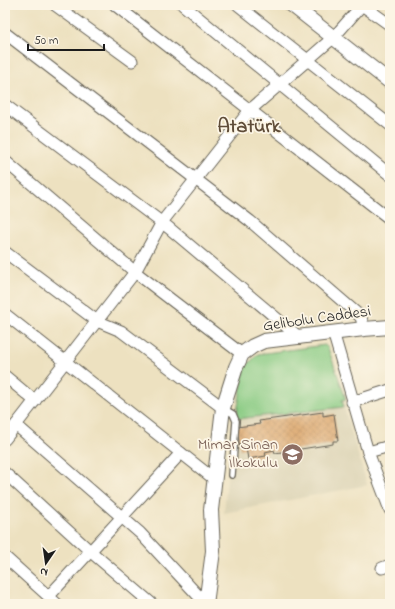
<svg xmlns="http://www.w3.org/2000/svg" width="395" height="609" font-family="'Indie Flower',sans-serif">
<defs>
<pattern id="building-cross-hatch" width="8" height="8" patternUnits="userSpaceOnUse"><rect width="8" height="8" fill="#dca56b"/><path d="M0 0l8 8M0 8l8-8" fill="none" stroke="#bc8d5c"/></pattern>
</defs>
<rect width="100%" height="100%" fill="#fcf5e5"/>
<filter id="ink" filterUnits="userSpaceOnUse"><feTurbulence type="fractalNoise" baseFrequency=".025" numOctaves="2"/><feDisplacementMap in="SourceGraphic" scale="8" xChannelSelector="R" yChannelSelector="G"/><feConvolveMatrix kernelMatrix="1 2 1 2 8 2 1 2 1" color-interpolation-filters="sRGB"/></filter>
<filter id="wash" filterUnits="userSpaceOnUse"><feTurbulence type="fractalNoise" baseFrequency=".012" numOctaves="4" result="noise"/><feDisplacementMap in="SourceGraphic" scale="16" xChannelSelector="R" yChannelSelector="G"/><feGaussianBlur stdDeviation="0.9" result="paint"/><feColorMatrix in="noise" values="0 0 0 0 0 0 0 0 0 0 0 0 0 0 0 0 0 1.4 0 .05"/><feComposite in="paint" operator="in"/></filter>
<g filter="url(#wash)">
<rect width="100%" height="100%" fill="#ede1c0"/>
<path fill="#dbd3b4" d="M344 407 367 485 224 513 232 424 236 419Z"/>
<path fill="#89cb83" stroke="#527450" d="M325 345 328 348 346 399 342 400 344 407 236 419 244 368 258 354Z"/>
<g id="blocks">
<path fill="url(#building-cross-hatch)" d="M323 412V416L334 414 338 441H333V444L275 453 274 450 265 452 266 456 248 459 246 448 240 449 237 427 260 424 259 421Z"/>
</g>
</g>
<g filter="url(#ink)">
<use href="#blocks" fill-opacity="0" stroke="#656155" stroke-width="1"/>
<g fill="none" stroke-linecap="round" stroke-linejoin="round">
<defs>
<path id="service" d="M223 408 233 414 236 421 232 475"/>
<g id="minor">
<path d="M55 5 132 61"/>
<path d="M115 5 390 219"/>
<path d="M183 5 390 175"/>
<path d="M238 5 390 125"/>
<path d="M362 5 390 25"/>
<path d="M5 33 250 221 361 317 364 329"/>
<path d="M5 105 169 228 300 338"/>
<path d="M5 161 135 272 242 354"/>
<path d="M5 252 97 321 121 331 223 408"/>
<path d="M5 314 214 479"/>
<path d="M333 332 368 452 390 510"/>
<path d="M5 376 35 401"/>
<path d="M352 402 390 390"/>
<path d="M16 425 140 533 206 604"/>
<path d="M5 439 135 272 162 222 250 110 334 37 362 5"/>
<path d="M368 452 390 446"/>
<path d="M5 473 90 551 152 604"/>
<path d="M5 557 57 604"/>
<path d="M382 568 390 565"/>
<path d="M49 596 181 453"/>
</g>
<g id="tertiary">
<path d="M292 5 390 82"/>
<path d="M206 604 213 551 211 510 223 408 236 367 242 354 253 346 264 341 364 329 390 327"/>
</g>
</defs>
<use href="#service" stroke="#656155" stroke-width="8"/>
<use href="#minor" stroke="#656155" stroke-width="13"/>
<use href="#tertiary" stroke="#656155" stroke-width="16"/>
<use href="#service" stroke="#fff" stroke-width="5.5"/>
<use href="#minor" stroke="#fff" stroke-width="11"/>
<use href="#tertiary" stroke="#fff" stroke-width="14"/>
</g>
</g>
<defs>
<symbol id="school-disc" viewBox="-11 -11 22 22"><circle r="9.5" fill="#8d6e63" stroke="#fcf5e5"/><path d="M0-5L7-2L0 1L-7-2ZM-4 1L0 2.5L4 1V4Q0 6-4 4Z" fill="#fff"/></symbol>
</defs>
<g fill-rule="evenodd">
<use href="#school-disc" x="280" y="442" width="25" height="25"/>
</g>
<g text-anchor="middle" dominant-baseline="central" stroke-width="3.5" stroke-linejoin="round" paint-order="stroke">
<g font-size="16" fill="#1c1c1c" stroke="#fcf5e5">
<text transform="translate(317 319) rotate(-8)">Gelibolu Caddesi</text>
</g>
<g font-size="16" fill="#785e54" stroke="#fcf5e5" text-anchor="end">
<text x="278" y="445">Mimar Sinan<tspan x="278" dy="18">İlkokulu</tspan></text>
</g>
<g font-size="20" font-weight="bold" fill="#5f4c38" stroke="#fcf5e5">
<text x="249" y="127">Atatürk</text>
</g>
</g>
<rect width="395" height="609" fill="none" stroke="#fcf5e5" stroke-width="20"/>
<g transform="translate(46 563) rotate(193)" stroke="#fcf5e5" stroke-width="3" paint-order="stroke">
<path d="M0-3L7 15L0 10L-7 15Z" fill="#1c1c1c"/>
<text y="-6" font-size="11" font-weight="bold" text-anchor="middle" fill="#1c1c1c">N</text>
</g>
<path d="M28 44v6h76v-6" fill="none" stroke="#1c1c1c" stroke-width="2"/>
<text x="34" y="44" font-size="12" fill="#1c1c1c" stroke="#fcf5e5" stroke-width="3" paint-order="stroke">50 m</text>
</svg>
